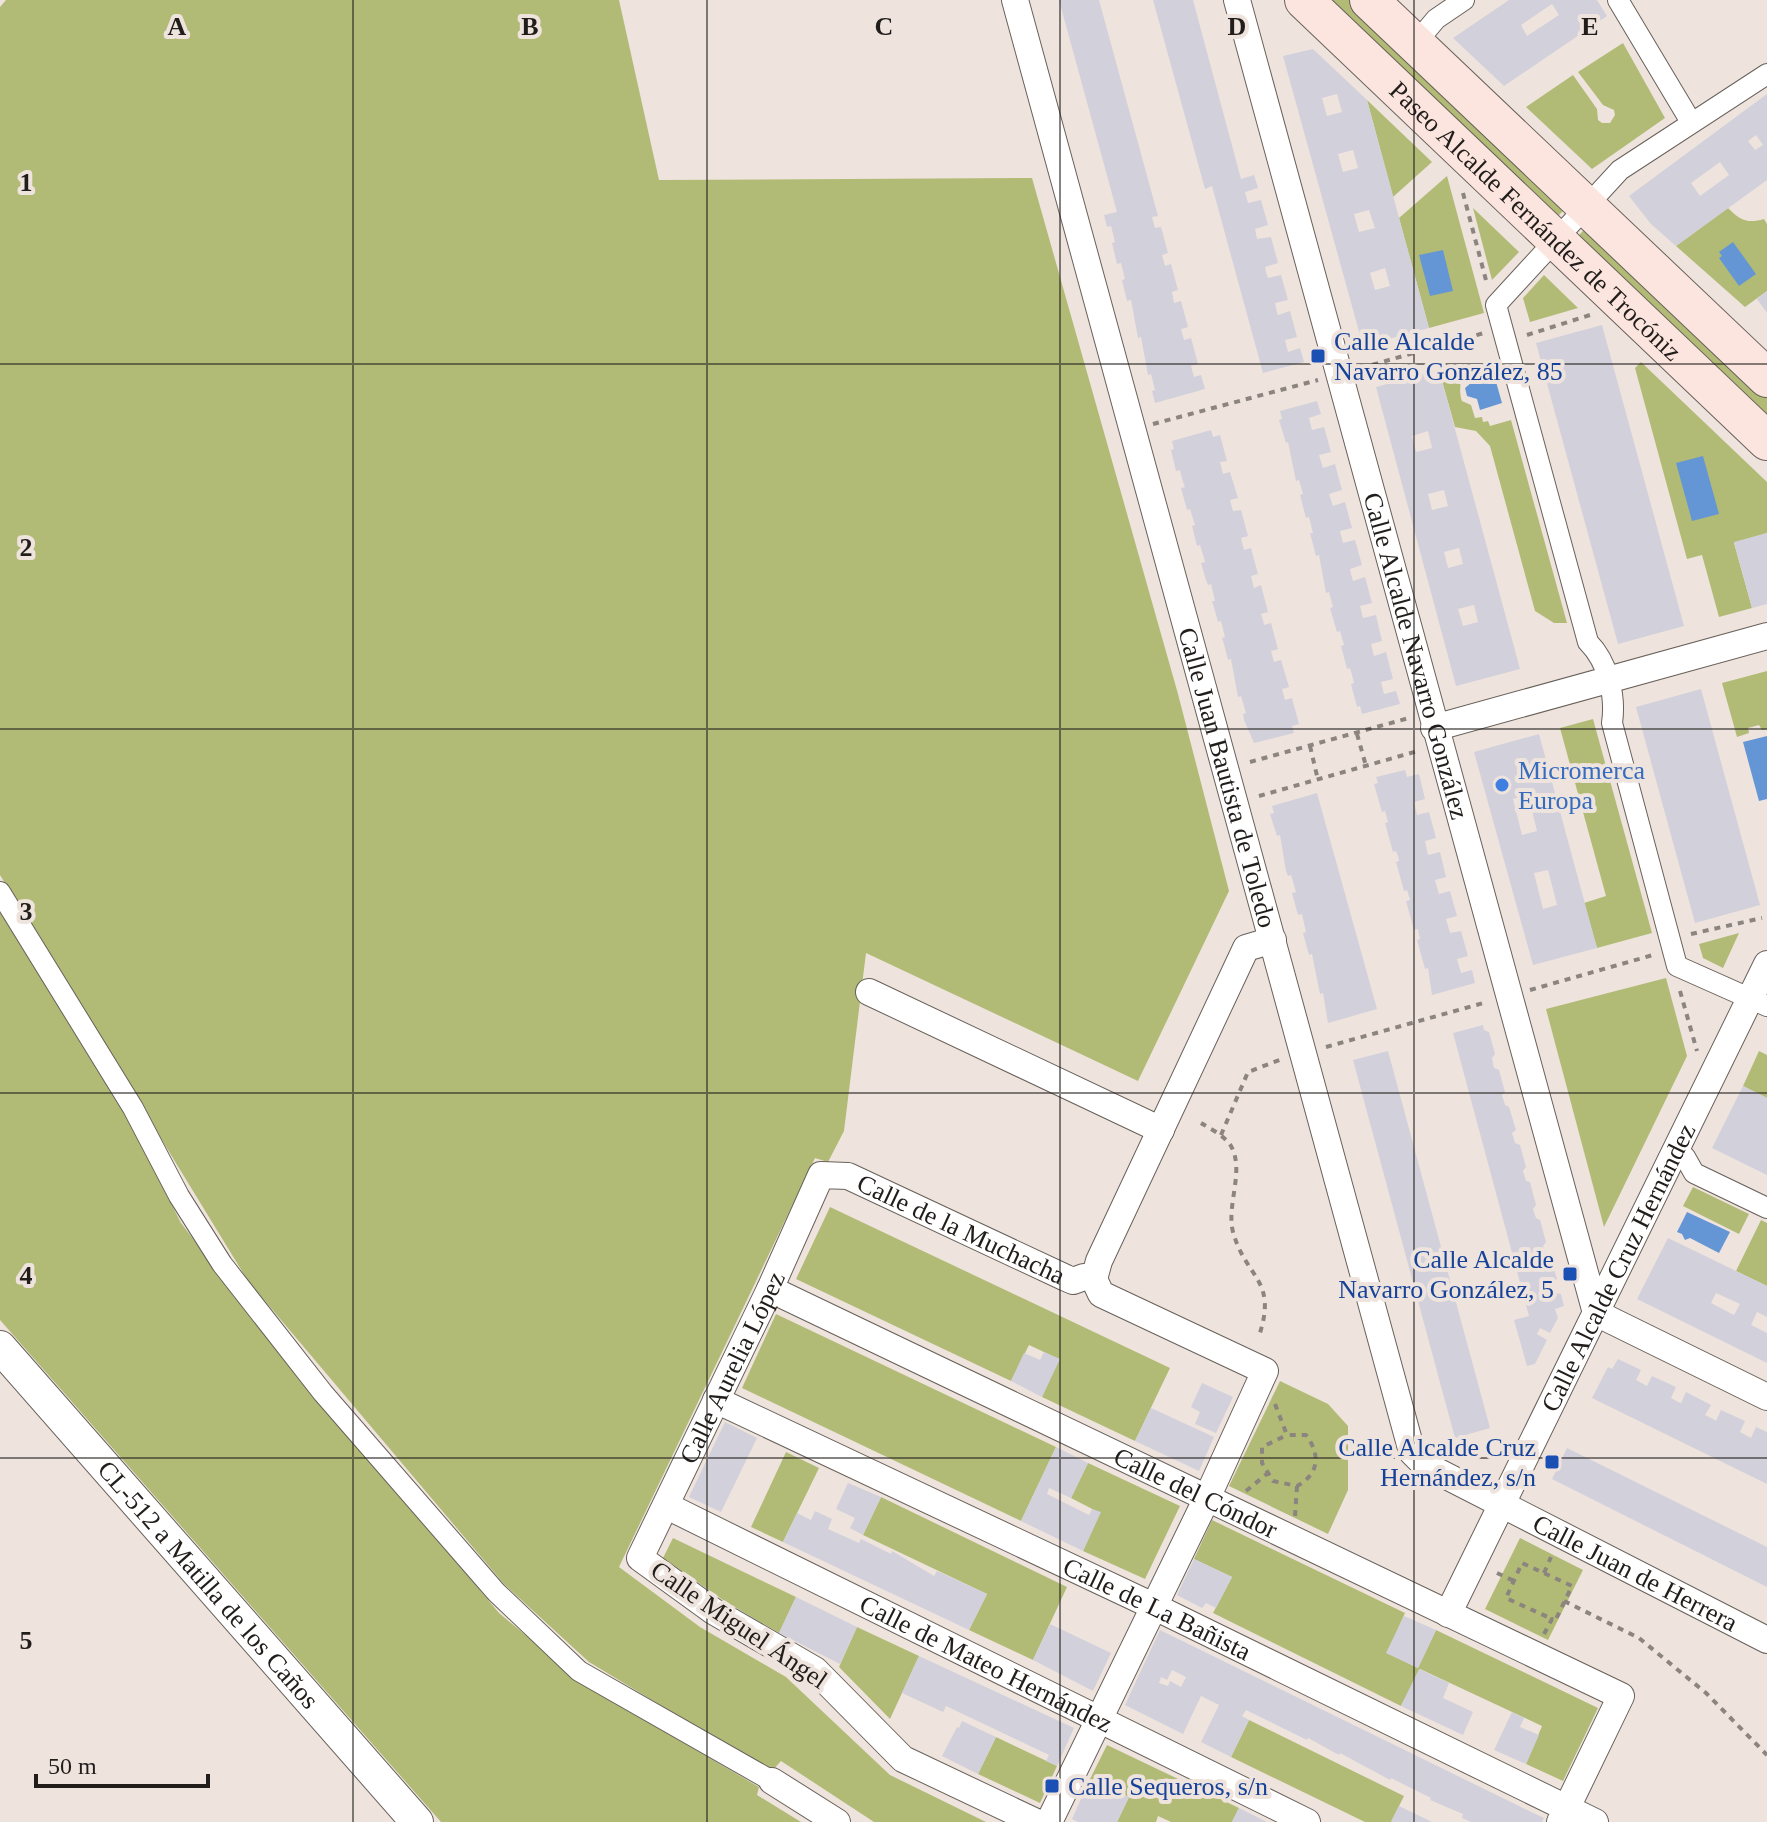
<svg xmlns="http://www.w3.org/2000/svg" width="1767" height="1822" font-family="Georgia,serif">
<rect width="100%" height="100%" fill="#eee4dd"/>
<g fill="#b2bb76">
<path d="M6 0H619L659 180 1032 178 1178 694 1229 891 1138 1081 866 953 844 1131 828 1162 815 1158 619 1567 700 1627 786 1677 890 1775 986 1822H874L781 1761 771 1772 589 1662 504 1584 248 1281 0 875V7Z"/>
<path d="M1314 0H1358L1571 203 1550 224Z"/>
<path d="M1623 43 1665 118 1592 169 1526 107 1573 75 1597 109 1598 120 1602 123H1610L1615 115 1614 110 1603 105 1578 72Z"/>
<path d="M1367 100 1432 162 1393 197Z"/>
<path d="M1447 176 1484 313 1429 328 1399 218Z"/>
<path d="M1473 208 1519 252 1492 280Z"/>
<path d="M1728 208C1740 220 1747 224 1764 219L1767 224V291L1745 307 1676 246Z"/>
<path d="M1591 222 1767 389V430L1571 244Z"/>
<path d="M1544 275 1578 308 1530 322 1523 298Z"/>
<path d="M1641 362 1767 482V533L1734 543 1752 608 1719 617 1702 555 1687 559 1635 368Z"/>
<path d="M1461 364C1464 378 1457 387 1462 401L1471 405 1475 418 1482 417 1483 422 1488 421 1490 426 1511 420 1567 623H1554L1535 611 1490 446 1476 431 1455 427 1439 370Z"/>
<path d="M1767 671V729L1762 730 1759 725 1748 728 1749 733 1737 737 1722 683Z"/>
<path d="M1593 719 1652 933 1597 948 1584 903 1606 896 1560 728Z"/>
<path d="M0 912 128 1119 181 1223 262 1330 499 1613 588 1687 759 1787 757 1795 801 1822H441L0 1320Z"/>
<path d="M1739 933 1723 968 1703 958 1699 944Z"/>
<path d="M1666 978 1687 1056 1604 1227 1546 1009Z"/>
<path d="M1759 1051 1767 1055V1098L1743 1086Z"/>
<path d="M1693 1187 1749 1214 1739 1234 1683 1206Z"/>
<path d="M830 1207 1170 1368 1135 1441 1042 1397 1059 1359 1029 1345 1011 1381 796 1279Z"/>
<path d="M1761 1220 1767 1223V1286L1736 1271Z"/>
<path d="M776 1314 1056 1447 1021 1521 742 1388Z"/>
<path d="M1280 1381 1328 1404 1348 1426V1490L1328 1534 1229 1486Z"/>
<path d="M786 1452 819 1468 783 1542 751 1527Z"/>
<path d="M1088 1463 1180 1506 1145 1579 1083 1551 1100 1513 1071 1498Z"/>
<path d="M881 1497 1067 1587 1033 1660 969 1630 987 1594 863 1535Z"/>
<path d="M1212 1520 1405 1613 1387 1653 1418 1668 1436 1630 1598 1708 1563 1781 1526 1764 1542 1726 1420 1669 1401 1706 1213 1613 1232 1577 1194 1559Z"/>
<path d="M673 1538 796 1597 779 1633 723 1600 663 1558Z"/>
<path d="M1520 1538 1583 1570 1548 1640 1485 1609Z"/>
<path d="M857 1627 919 1656 890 1719 839 1667Z"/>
<path d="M1249 1720 1404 1796 1391 1822H1365L1231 1757Z"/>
<path d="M996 1737 1057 1766 1040 1803 978 1774Z"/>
<path d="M1107 1745 1239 1808 1232 1822H1171L1158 1816 1156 1822H1117L1129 1797 1090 1779Z"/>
</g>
<g fill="#6495d5">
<path d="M1733 242 1756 274 1739 286 1719 258 1722 256 1719 252Z"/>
<path d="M1443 250 1453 291 1430 296 1419 255Z"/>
<path d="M1491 364 1502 403 1480 410 1477 399 1467 396 1465 388 1472 382 1470 371Z"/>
<path d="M1703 456 1719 514 1692 521 1676 463Z"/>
<path d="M1767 736V799L1759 801 1743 742Z"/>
<path d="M1687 1212 1730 1232 1719 1253 1690 1238 1685 1240 1682 1234 1677 1232Z"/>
</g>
<g fill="#d2d0db" fill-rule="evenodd">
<path d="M1059 0H1099L1158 216 1152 217 1155 228 1161 227 1168 253 1162 255 1165 266 1171 264 1178 290 1172 292 1174 303 1181 301 1188 327 1181 329 1184 340 1191 338 1198 364 1191 366 1194 377 1201 375 1205 389 1155 403 1152 391 1155 390 1151 374 1148 375 1141 337 1138 338 1131 300 1127 301 1122 280 1125 279 1121 263 1117 264 1112 243 1115 242 1111 226 1107 227 1104 215 1117 212Z"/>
<path d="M1153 0H1193L1241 179 1254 175 1258 188 1245 192 1248 203 1261 200 1268 225 1255 229 1257 239 1271 237 1278 263 1265 267 1266 272 1268 278 1281 275 1288 300 1275 303 1277 312 1278 315 1290 311 1297 337 1285 340 1288 352 1300 348 1304 362 1263 373 1212 186 1205 189Z"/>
<path d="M1509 0H1597L1607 16 1504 86 1453 38ZM1552 4 1559 15 1527 36 1521 25Z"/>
<path d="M1313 49 1367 100 1429 328 1363 346 1283 56ZM1337 94 1342 112 1327 116 1322 98ZM1353 150 1358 168 1343 172 1338 154ZM1369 210 1375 228 1359 232 1354 214ZM1385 268 1390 286 1375 290 1370 273Z"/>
<path d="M1767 94V180L1676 246 1651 224 1629 196ZM1756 135 1763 145 1755 150 1748 141ZM1720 162 1729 175 1700 196 1691 183Z"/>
<path d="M1767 291V313L1757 299Z"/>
<path d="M1602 325 1684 626 1618 644 1536 343Z"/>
<path d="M1439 370 1520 669 1456 686 1376 387ZM1428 431 1432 448 1416 452 1412 436ZM1444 490 1448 506 1432 510 1428 494ZM1459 548 1463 564 1448 568 1444 552ZM1474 605 1478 622 1463 626 1458 609Z"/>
<path d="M1317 401 1321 414 1309 418 1312 430 1324 427 1331 452 1319 455 1323 468 1335 464 1342 490 1329 494 1333 506 1345 502 1352 528 1340 531 1343 543 1355 540 1362 565 1350 569 1351 574 1353 581 1365 577 1372 603 1360 606 1363 618 1376 615 1382 641 1371 644 1374 656 1386 652 1393 679 1381 682 1384 694 1396 691 1400 704 1362 714 1360 706 1357 707 1351 684 1354 683 1352 675 1350 668 1347 669 1341 646 1344 645 1340 631 1337 632 1330 608 1333 607 1329 592 1326 593 1319 555 1316 556 1310 533H1313L1309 517 1306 518 1300 495 1303 494 1299 480 1296 481 1288 442 1286 443 1279 420 1282 419 1280 411Z"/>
<path d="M1211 430 1213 437 1220 435 1227 461 1220 462 1223 474 1230 472 1238 498 1230 500 1233 511 1241 510 1248 536 1241 538 1244 550 1251 548 1258 574 1251 576 1254 588 1261 585 1268 612 1261 614 1263 620 1264 625 1271 623 1278 649 1271 651 1274 662 1281 660 1289 687 1282 689 1285 700 1292 698 1299 724 1292 726 1294 733 1254 743 1244 720 1243 714 1246 713 1241 696 1238 697 1231 659 1228 660 1224 644 1222 638 1225 637 1221 621 1218 622 1215 611 1212 601H1215L1211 584 1208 585 1206 580 1201 563 1205 562 1204 558 1200 545 1197 546 1192 526 1195 525 1190 509 1187 510 1181 488 1185 487 1182 479 1180 470 1176 471 1171 450 1174 449 1172 441Z"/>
<path d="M1767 533V604L1752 608 1734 542Z"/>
<path d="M1701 689 1760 905 1695 923 1636 707Z"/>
<path d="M1539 734 1597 948 1533 965 1474 752ZM1528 795 1537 831 1522 835 1513 799ZM1548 870 1557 905 1543 909 1534 873Z"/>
<path d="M1405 770 1407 777 1419 774 1425 799 1414 802 1417 815 1429 812 1436 838 1425 841 1428 855 1440 852 1446 877 1435 880 1439 894 1450 891 1457 916 1446 919 1450 933 1461 931 1468 956 1457 959 1461 973 1472 970 1475 983 1432 995 1428 968 1425 969 1417 940 1420 939 1418 929 1414 930 1406 901 1410 900 1407 890 1404 891 1396 862 1399 861 1398 856 1396 851 1393 852 1385 823 1388 822 1385 811 1382 812 1374 784 1378 783 1376 777Z"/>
<path d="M1317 793 1377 1009 1328 1023 1323 993 1320 994 1312 954 1309 955 1303 933 1306 932 1302 914 1298 915 1292 893 1296 892 1294 885 1291 875 1288 876 1286 871 1280 835 1277 836 1270 814 1274 813 1272 806Z"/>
<path d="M1483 1025 1484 1030 1489 1032 1495 1054 1492 1058 1494 1068 1499 1070 1505 1092 1502 1095 1505 1105 1509 1107 1516 1130 1512 1133 1515 1143 1520 1145 1526 1167 1523 1171 1526 1181 1530 1182 1536 1205 1533 1209 1536 1218 1540 1220 1546 1242 1543 1246 1546 1255 1550 1257 1557 1279 1553 1284 1556 1293 1561 1294 1564 1306 1555 1309 1558 1318 1550 1333 1540 1328 1537 1334 1547 1340 1535 1364 1527 1366 1514 1320 1529 1316 1453 1033Z"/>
<path d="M1388 1051 1490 1428 1455 1438 1353 1060Z"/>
<path d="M1743 1086 1767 1098V1175L1712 1148Z"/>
<path d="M1668 1238 1767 1286V1317L1757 1312 1751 1325 1767 1333V1363L1637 1299ZM1716 1293 1740 1304 1734 1315 1711 1303Z"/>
<path d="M1044 1352 1060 1359 1042 1397 1011 1381 1024 1353 1040 1360Z"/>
<path d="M1618 1359 1641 1370 1636 1380 1647 1386 1652 1376 1676 1387 1671 1398 1678 1402 1681 1403 1686 1392 1711 1405 1705 1415 1713 1419 1716 1421 1721 1410 1745 1421 1740 1432 1751 1438 1756 1427 1767 1432V1484L1592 1398 1608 1367 1612 1369Z"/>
<path d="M1202 1383 1233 1397 1216 1433 1195 1424 1200 1412 1191 1407Z"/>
<path d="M1151 1408 1214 1437 1199 1471 1135 1441Z"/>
<path d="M725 1422 757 1438 721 1512 689 1497Z"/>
<path d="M1056 1447 1088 1463 1071 1498 1049 1488 1047 1494 1089 1515 1092 1509 1101 1512 1083 1551 1021 1521Z"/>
<path d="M1567 1448 1767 1547V1587L1552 1479Z"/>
<path d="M848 1483 881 1497 863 1535 850 1528 855 1518 836 1509Z"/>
<path d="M815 1511 832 1519 828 1529 859 1543 861 1539 891 1554 892 1551 934 1576 937 1571 987 1594 969 1630 783 1542 797 1513 811 1520Z"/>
<path d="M1194 1559 1232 1577 1216 1608 1206 1603 1202 1608 1177 1595Z"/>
<path d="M796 1597 857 1627 840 1664 779 1633Z"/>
<path d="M1404 1616 1436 1630 1418 1668 1386 1653Z"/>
<path d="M1050 1624 1111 1653 1093 1691 1033 1660Z"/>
<path d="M1160 1630 1521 1807 1544 1818 1542 1822H1471L1462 1818 1463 1814 1430 1800 1431 1798 1391 1778 1390 1780 1340 1753 1339 1755 1308 1738 1307 1740 1246 1710 1242 1716 1249 1720 1231 1757 1201 1742 1219 1705 1201 1696 1183 1734 1125 1705ZM1172 1670 1186 1677 1181 1687 1170 1681 1168 1686 1159 1683 1161 1677 1167 1680Z"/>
<path d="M919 1656 1074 1728 1057 1766 1046 1761 1049 1755 946 1706 943 1712 902 1693Z"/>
<path d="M1419 1669 1449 1683 1443 1698 1473 1712 1463 1735 1401 1706Z"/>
<path d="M1512 1712 1524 1718 1520 1727 1539 1735 1526 1764 1494 1750Z"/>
<path d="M962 1721 996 1737 978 1774 942 1756 957 1727 959 1728Z"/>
<path d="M1090 1779 1129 1797 1117 1822H1078L1072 1819Z"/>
<path d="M1399 1806 1432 1822H1391Z"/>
<path d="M1239 1808 1267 1822H1232Z"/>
</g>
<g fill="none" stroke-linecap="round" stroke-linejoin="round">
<defs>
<g id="pedestrian">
<path d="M1618 0 1691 122"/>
<path d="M1415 44 1436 19 1464 0"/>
<path d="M1767 74 1620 170 1496 305 1588 642C1608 662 1616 696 1612 723L1677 966 1767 1006"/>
<path d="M0 892 133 1108 179 1196 222 1264 323 1393 496 1592 579 1671 772 1781"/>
<path d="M1675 1152 1685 1157 1694 1173 1767 1208"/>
</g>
<g id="minor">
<path id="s1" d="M1015 0 1412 1452 1425 1465 1767 1640"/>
<path id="s2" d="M1237 0 1596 1313"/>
<path d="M1434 728 1767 636"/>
<path d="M869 992 1161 1130"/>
<path d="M1094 1279 1099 1261 1246 948 1273 940"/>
<path id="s3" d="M770 1289 1621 1696 1560 1822"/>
<path d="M1596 1313 1767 1397"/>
<path id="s4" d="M716 1400 1153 1606 1595 1822"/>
<path id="s5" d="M667 1506 1307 1822"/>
<path id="s6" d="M1448 1614 1767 964"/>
<path d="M772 1781 837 1822"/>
<path id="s7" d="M1036 1822 903 1759 815 1670 713 1611 640 1558 770 1289 821 1175 848 1176 1066 1278 1073 1281 1084 1277 1094 1279 1101 1294 1265 1371 1207 1498 1049 1822"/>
</g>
<g id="tertiary">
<path id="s8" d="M0 1347 417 1822"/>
</g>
<g id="secondary">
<path id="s9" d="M1304 0 1767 441"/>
<path d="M1369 0 1767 378"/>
</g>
</defs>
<use href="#pedestrian" stroke="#68605a" stroke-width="22"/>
<use href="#minor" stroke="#68605a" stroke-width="28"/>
<use href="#tertiary" stroke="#68605a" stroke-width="34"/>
<use href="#secondary" stroke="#68605a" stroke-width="40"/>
<g stroke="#8b847f" stroke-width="4" stroke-dasharray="6 6" stroke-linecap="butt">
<path d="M1463 193 1487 284"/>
<path d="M1527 335 1590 315"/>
<path d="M1361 368 1484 333"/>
<path d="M1153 424 1318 380"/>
<path d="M1357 734 1366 766"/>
<path d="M1310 746 1318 780"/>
<path d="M1250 762 1409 718"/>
<path d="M1259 796 1418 751"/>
<path d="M1691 934 1762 918"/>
<path d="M1530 990 1653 955"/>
<path d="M1680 991 1697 1051"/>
<path d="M1326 1047 1487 1002"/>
<path d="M1201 1123C1211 1129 1225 1136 1231 1146 1245 1171 1226 1205 1233 1232 1246 1279 1278 1279 1259 1336"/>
<path d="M1221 1135 1248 1072 1282 1059"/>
<path d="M1275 1404 1287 1435H1306C1321 1455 1319 1474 1297 1486L1273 1481 1262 1463V1447L1287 1435"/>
<path d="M1246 1491 1268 1473"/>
<path d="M1295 1516 1297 1486"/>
<path d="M1497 1573 1514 1581"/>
<path d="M1544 1573 1551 1557"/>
<path d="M1564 1601 1639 1638 1706 1693 1767 1755"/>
<path d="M1544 1634 1552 1619 1555 1621 1572 1586 1522 1563 1506 1598 1552 1619"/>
</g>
<use href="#pedestrian" stroke="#fff" stroke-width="20"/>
<use href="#minor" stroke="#fff" stroke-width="26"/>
<use href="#tertiary" stroke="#fff" stroke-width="32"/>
<use href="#secondary" stroke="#fce5df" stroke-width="38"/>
</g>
<path fill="none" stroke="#211d1b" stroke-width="2" stroke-opacity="0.55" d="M353 0V1822M707 0V1822M1060 0V1822M1414 0V1822M0 364H1767M0 729H1767M0 1093H1767M0 1458H1767"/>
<g fill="#1a4fb4" stroke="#eee4dd" stroke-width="3">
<rect x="1310" y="348" width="16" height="16" rx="4"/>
<rect x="1562" y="1266" width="16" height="16" rx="4"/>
<rect x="1544" y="1454" width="16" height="16" rx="4"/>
<rect x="1044" y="1778" width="16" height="16" rx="4"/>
</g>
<circle fill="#3f7fe0" stroke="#eee4dd" stroke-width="3" cx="1502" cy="785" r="8"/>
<g text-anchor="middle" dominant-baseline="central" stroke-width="8" stroke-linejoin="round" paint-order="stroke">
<g font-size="26" fill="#211d1b" stroke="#eee4dd">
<text stroke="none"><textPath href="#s9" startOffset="320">Paseo Alcalde Fernández de Trocóniz</textPath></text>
<text stroke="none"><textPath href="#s2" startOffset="680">Calle Alcalde Navarro González</textPath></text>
<text stroke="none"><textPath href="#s1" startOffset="806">Calle Juan Bautista de Toledo</textPath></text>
<text stroke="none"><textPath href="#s7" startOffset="1056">Calle de la Muchacha</textPath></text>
<text stroke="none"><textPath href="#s6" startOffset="386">Calle Alcalde Cruz Hernández</textPath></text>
<text stroke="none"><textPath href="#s7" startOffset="692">Calle Aurelia López</textPath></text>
<text stroke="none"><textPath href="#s3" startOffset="472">Calle del Cóndor</textPath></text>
<text stroke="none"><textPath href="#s1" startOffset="1760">Calle Juan de Herrera</textPath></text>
<text stroke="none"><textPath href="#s8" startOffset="316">CL-512 a Matilla de los Caños</textPath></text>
<text stroke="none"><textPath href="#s4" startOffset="488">Calle de La Bañista</textPath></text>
<text transform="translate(739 1625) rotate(34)">Calle Miguel Ángel</text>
<text stroke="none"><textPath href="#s5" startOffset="356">Calle de Mateo Hernández</textPath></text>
</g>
<g font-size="26" fill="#164399" stroke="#eee4dd" text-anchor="start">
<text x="1334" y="341">Calle Alcalde<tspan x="1334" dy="30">Navarro González, 85</tspan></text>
<text x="1554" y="1259" text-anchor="end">Calle Alcalde<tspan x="1554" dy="30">Navarro González, 5</tspan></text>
<text x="1536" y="1447" text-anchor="end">Calle Alcalde Cruz<tspan x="1536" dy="30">Hernández, s/n</tspan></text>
<text x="1068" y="1786">Calle Sequeros, s/n</text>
</g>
<g font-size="26" fill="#366cbe" stroke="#eee4dd" text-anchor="start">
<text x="1518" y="770">Micromerca<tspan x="1518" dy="30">Europa</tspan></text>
</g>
</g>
<g font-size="26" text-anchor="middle" font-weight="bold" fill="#211d1b" stroke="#eee4dd" stroke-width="8" stroke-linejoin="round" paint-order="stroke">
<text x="177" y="35">A</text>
<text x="530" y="35">B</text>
<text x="884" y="35">C</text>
<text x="1237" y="35">D</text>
<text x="1590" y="35">E</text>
<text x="26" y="191">1</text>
<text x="26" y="556">2</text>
<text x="26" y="920">3</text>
<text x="26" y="1284">4</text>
<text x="26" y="1649">5</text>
</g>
<path d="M36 1774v12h172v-12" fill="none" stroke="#211d1b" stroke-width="4"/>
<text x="48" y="1774" font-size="24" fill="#211d1b" stroke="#eee4dd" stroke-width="6" paint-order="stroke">50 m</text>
</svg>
